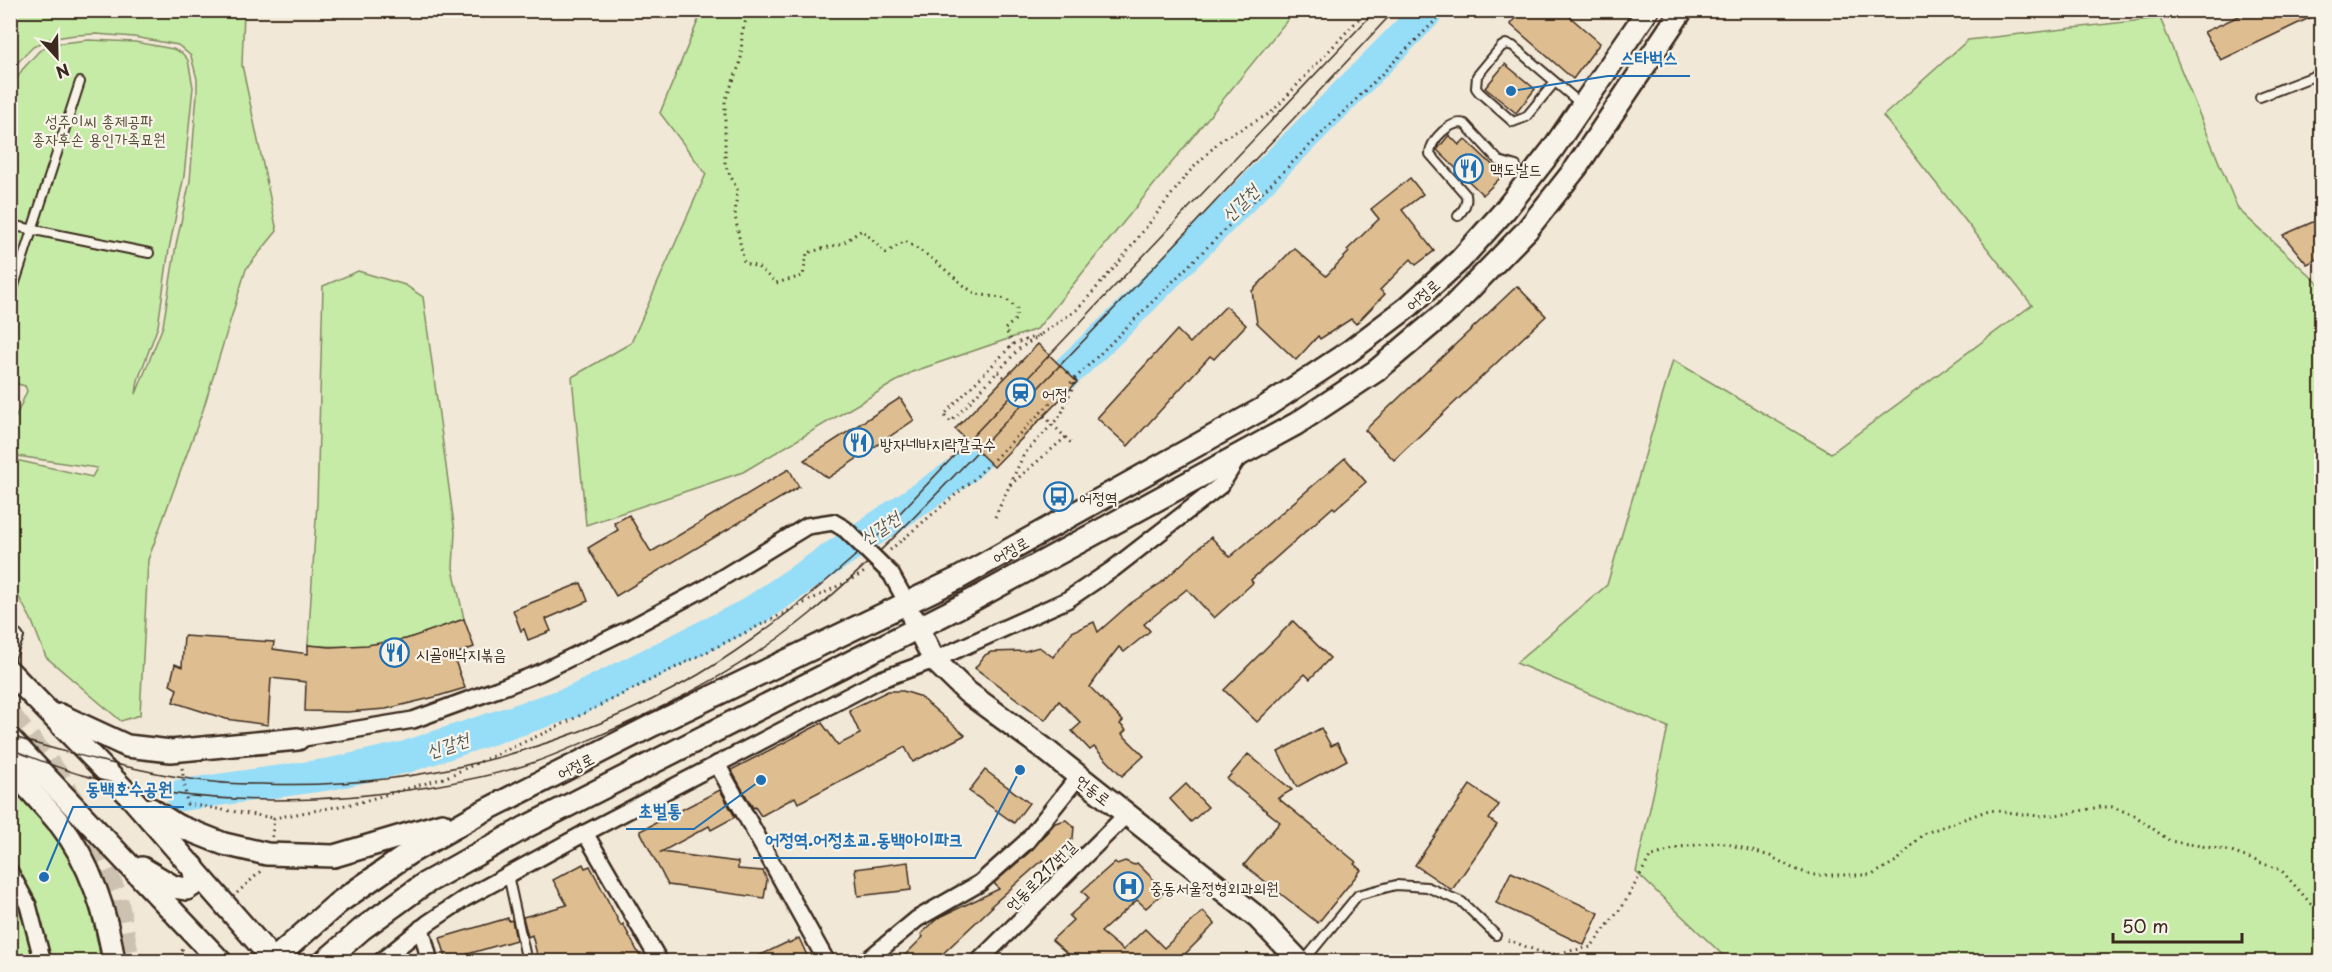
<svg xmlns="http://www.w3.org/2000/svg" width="2332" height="972" font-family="'Playpen Sans','Poor Story',sans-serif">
<rect width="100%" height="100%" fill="#f2e8d7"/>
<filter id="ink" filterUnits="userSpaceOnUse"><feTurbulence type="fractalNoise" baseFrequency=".0167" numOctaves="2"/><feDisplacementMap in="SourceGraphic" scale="12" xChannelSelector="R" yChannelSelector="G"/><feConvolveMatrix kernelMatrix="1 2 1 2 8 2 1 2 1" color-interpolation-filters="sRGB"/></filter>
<g filter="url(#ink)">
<g fill="#c6eba6" stroke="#808a62" stroke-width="1.5">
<path d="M11 11H244L242 65 277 231 246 269 203 410 148 560 140 715 121 721 46 657 31 619 11 583V459L92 477 97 468 11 455 10 430 27 391 25 386 10 382V91L22 70 39 51 52 44 89 40 135 42 173 49 182 53 188 60 193 87 184 176 169 249 158 326 138 380 136 394 163 326 176 245 190 181 197 94V79L191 56 178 45 134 37 96 34 75 35 49 39 33 47 19 61 11 78Z"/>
<path d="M702 11V10L1291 11 1289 18 1037 329 912 372 743 472 586 525 572 377 631 343 706 174 660 113Z"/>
<path d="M2160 18 2238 209 2321 286V961H1729L1636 872 1668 727 1516 663 1607 585 1673 360 1831 453 2032 305 1883 116 1968 40Z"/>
<path d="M358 271 405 285 423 297 455 532 453 568 464 619C445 626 426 634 406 639 375 647 340 648 308 645L317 503 323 286Z"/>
<path d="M10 778C30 801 53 825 67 851 84 885 95 924 101 961H11Z"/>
</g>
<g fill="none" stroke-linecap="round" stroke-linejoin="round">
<path stroke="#96ddf8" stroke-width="32" d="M182 795 331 774 406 757 575 701 749 614 964 469 1121 321 1429 10"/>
</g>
<g fill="#debe91" stroke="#3b2a1e" stroke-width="1.5">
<path d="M1523 10H1562L1600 43 1573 79 1510 24Z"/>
<path d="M2252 10H2322V12L2221 60 2204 32Z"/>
<path d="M1505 64 1535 89 1516 113 1485 88Z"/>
<path d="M1449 135 1459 145 1465 139 1503 175 1483 195 1437 150Z"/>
<path d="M1410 178 1423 194 1402 210 1434 251 1416 265 1411 259 1380 290 1385 294 1356 324 1351 319 1320 339 1318 336 1296 360 1257 323 1252 291 1294 248 1326 276 1349 252 1347 250 1379 219 1371 209Z"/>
<path d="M2322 218V257L2307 264 2283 235Z"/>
<path d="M1517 286 1546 316 1394 460 1365 430Z"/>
<path d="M1226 306 1246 325 1214 359 1210 356 1128 446 1097 418 1177 330 1190 343Z"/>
<path d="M1038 344 1077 382 994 467 955 429Z"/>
<path d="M900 398 914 420 828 478 804 460Z"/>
<path d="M1345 458 1366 482 1335 509 1333 507 1251 580 1253 583 1214 618 1187 589 1144 624 1150 631 1124 652 1119 647 1108 661 1090 687 1123 721 1120 724 1126 730 1122 734 1144 756 1122 776 1094 747 1090 750 1072 731 1081 723 1059 701 1045 720 975 668 985 655 991 652 1025 651 1039 647 1053 657 1072 632 1094 622 1098 632 1131 603 1161 583 1211 537 1230 557Z"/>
<path d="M789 469 799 487 616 596 588 548 618 530 614 523 629 515 651 552Z"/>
<path d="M581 583 588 601 546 619 551 631 528 640 524 629 521 631 513 610Z"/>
<path d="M464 619 474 647 453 655 465 688 435 697 386 709 347 712 305 711 306 682 271 678 268 725 226 719 173 702 177 689 170 685 175 664 182 667 184 636 274 642 273 649 308 654V645L330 647 367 645 406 639Z"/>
<path d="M1293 621 1330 658 1310 679 1305 674 1257 722 1224 690Z"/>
<path d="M888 691H903L919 696 965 735 913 762 905 747 798 803 795 797 761 816 755 807 753 808 731 770 822 723 838 745 860 734 849 710Z"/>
<path d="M1321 728 1331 746 1337 743 1347 760 1297 787 1278 752Z"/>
<path d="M1248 754 1292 790 1278 798 1356 862 1354 864 1361 870 1318 923 1244 865 1280 822 1227 779Z"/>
<path d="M985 770 1029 803 1014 823 969 791Z"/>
<path d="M1186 784 1208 807 1191 822 1170 799Z"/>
<path d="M1470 785 1499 805 1489 819 1497 825 1452 890 1415 865Z"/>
<path d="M720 790 735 817 711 830 709 826 661 852 738 862V869L763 871 767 880 764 898 668 885 640 831Z"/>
<path d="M1066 820 1074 827 1073 838 1047 864 1043 860 991 906 992 907 934 962H898L923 937 921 934 938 918 999 889 994 883 1033 849 1055 823Z"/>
<path d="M1125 861 1134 865 1137 863 1165 891 1146 908 1137 900 1101 932 1123 950 1145 929 1164 948 1203 911 1215 924 1177 962H1077L1052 940 1073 920 1069 916 1089 898 1082 891 1115 862 1117 864Z"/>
<path d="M908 862 911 890 858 896 855 869Z"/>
<path d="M583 864 585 868 590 866 621 926 623 924 643 962H539L532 935 528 937 523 917 567 905 553 880Z"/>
<path d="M1511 872 1599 913 1584 945 1496 903Z"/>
<path d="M508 918 509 921 512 920 516 940 447 960 440 938Z"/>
<path d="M799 938 810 962H746L788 942 789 943Z"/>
</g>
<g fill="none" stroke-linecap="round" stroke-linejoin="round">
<path stroke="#cdc2b2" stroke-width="21" stroke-dasharray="21 10" stroke-linecap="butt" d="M10 714 61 778 95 842 117 896 130 962"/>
<defs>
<g id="lane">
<path d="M1555 82 1526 117 1513 122 1479 92 1476 88 1477 76 1501 47 1506 44 1513 46 1581 104"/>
<path d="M2260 97 2322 73"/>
<path d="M1458 216C1463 210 1468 204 1466 195L1430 154C1430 140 1451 119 1465 124L1499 161 1516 166"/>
<path d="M10 225 149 253"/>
<path d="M10 298 80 82"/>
<path d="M10 626 19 637 10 658"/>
<path d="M508 875 527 962"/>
<path d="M516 962 526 958"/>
<path d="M1303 962 1358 895 1396 885 1427 887 1462 902 1496 935"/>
</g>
<g id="street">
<path d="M891 574 907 603"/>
<path d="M298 739 413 720 498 689 539 673 625 631 707 587 807 526 833 522 845 529"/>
<path d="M717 764 827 962"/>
<path d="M585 833 660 962"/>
<path d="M10 872 28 905 43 962"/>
<path d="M421 928 430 962"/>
<path d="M380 962 428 923 464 899 585 833 879 680 934 660 1067 600 1113 569 1221 485 1239 456"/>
<path d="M865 962 917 919 980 883 1026 842 1078 777"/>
<path d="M978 962 1127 814"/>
</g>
<g id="secondary">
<path d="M913 618 934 660 967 692 1042 747 1258 918 1300 962"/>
<path d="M10 672 129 795 275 962"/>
<path d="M60 715 127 746 171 751 298 739"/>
<path d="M10 739 221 962"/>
<path d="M10 768C27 787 44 805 60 824 90 862 107 914 114 962"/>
<path d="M151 809 176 825 224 844 267 854 334 856 442 824"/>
<path d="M142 868 174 887 187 889 196 883 193 866"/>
<path d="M271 962 338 903 408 854 478 814 653 725 957 579 1262 409 1350 351 1408 307 1460 260 1505 210 1552 150 1648 10"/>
<path d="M324 962 362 929 424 884 526 827 969 602 1296 424 1376 371 1452 307 1527 230 1576 168 1682 10"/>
</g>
</defs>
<use href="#lane" stroke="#3b2a1e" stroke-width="12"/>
<use href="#street" stroke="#3b2a1e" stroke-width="20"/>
<use href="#secondary" stroke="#3b2a1e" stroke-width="26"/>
<g stroke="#3b2a1e" stroke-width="3" stroke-dasharray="1.5 4.5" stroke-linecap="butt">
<path d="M749 10 742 32 741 61 725 101V165L737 189 735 216 744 263 758 267 776 283 803 276 807 253 843 243 862 230 886 253 905 241 930 257 967 288 977 294 1006 299 1017 309 1016 319 1005 329 1013 344"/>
<path d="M1040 335 1019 349 951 422 944 415 1013 344 1040 335 1078 309 1120 261 1189 172 1222 139 1271 113 1367 10"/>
<path d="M998 372 1005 378"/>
<path d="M1010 485 1066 437"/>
<path d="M995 517 1024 454 1061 415 1075 381"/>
<path d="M890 550 973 480 1446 10"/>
<path d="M182 768 187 804 274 818"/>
<path d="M272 837 274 818 357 803 444 778 551 730 860 575 867 570"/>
<path d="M237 893 261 871"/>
<path d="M10 920 17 931"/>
<path d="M1508 940 1548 955 1591 947 1624 904 1650 857 1680 847 1721 842 1770 856 1794 869 1813 875H1872L1898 860 1923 834 1989 810 2039 816 2065 814 2099 807H2112L2134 815 2170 841 2226 850 2281 870 2311 904 2322 909"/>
<path d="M182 949 187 962"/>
</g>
<use href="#lane" stroke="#f7f3e8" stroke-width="8"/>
<use href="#street" stroke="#f7f3e8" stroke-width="15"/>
<use href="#secondary" stroke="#f7f3e8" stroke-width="21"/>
<g stroke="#3b2a1e" stroke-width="1.5">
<path d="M10 735C38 746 68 752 97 760 136 769 174 778 214 782 229 784 245 784 261 784 412 790 567 751 698 675 765 635 823 585 881 533L1376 10"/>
<path d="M10 749C34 758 58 768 82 775 194 807 314 805 428 787 463 781 501 774 535 762 564 752 593 738 621 726 688 696 753 661 810 614 893 545 965 463 1039 387 1159 263 1277 136 1395 10"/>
</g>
<defs>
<path id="street-bridge" d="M845 529 891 574"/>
</defs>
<use href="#street-bridge" stroke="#3b2a1e" stroke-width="20" stroke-linecap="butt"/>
<path stroke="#3b2a1e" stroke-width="3" stroke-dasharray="1.5 4.5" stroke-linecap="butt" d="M1044 416 1072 444"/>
<use href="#street-bridge" stroke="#f7f3e8" stroke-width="15"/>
</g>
</g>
<defs>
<symbol id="restaurant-ring" viewBox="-11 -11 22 22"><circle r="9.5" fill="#f7f3e8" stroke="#1f6fb2" stroke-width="1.5"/><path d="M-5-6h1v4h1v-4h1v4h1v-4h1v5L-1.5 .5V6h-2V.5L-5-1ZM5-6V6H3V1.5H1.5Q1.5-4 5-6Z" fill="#1f6fb2"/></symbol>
<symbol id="station-ring" viewBox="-11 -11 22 22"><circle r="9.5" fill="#f7f3e8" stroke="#1f6fb2" stroke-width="1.5"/><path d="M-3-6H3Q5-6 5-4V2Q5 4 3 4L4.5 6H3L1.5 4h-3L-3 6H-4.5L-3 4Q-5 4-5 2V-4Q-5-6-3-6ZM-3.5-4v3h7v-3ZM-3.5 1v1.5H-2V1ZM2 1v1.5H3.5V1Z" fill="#1f6fb2"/></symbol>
<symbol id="bus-ring" viewBox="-11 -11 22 22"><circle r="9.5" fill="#f7f3e8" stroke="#1f6fb2" stroke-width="1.5"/><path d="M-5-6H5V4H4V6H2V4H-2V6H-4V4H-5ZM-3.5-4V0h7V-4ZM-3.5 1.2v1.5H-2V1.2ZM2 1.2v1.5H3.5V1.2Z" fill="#1f6fb2"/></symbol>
<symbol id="hospital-ring" viewBox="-11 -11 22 22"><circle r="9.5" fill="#f7f3e8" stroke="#1f6fb2" stroke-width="1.5"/><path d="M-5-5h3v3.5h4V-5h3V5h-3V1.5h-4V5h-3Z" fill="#1f6fb2"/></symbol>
</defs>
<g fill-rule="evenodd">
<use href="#restaurant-ring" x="1452" y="152" width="33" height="33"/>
<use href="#station-ring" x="1004" y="376" width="33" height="33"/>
<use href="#restaurant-ring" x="842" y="426" width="33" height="33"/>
<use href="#bus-ring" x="1042" y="480" width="33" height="33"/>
<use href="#restaurant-ring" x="378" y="636" width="33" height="33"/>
<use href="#hospital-ring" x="1112" y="870" width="33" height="33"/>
</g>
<g text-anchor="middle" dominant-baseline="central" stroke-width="4.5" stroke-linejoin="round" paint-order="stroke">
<g font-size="16" fill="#575139" stroke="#f7f3e8">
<text x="99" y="120">성주이씨 총제공파<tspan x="99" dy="18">종자후손 용인가족묘원</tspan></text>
</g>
<g font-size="16" fill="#3b2a1e" stroke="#f7f3e8" text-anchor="start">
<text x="1490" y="168">맥도날드</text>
<text x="1042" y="393">어정</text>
<text x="880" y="443">방자네바지락칼국수</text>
<text x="1079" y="497">어정역</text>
<text x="416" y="653">시골애낙지볶음</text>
<text x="1150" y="887">중동서울정형외과의원</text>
</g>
<g font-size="16" fill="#3b2a1e" stroke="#f7f3e8">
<text transform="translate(1422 294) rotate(-41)">어정로</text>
<text transform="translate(1010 549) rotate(-29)">어정로</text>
<text transform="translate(575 765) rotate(-27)">어정로</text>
<text transform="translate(1094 789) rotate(38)">언동로</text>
<text transform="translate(1040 875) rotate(-45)">언동로217번길</text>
</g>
<g font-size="18" font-style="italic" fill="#525754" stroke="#f7f3e8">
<text transform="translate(1239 202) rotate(-45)">신갈천</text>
<text transform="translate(879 527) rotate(-34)">신갈천</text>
<text transform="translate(447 744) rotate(-18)">신갈천</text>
</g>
</g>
<path fill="none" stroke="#1f6fb2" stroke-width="2" d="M1511 91L1608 76H1690M44 877L73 807H184M761 780L694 829H626M1020 770L975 858H753"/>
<g fill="#1f6fb2" stroke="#f7f3e8" stroke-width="2">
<circle cx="1511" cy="91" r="6"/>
<circle cx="44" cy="877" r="6"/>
<circle cx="761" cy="780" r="6"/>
<circle cx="1020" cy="770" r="6"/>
</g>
<g font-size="18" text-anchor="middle" font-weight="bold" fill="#1f6fb2" stroke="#f7f3e8" stroke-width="4.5" stroke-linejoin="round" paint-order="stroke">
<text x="1649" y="64">스타벅스</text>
<text x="129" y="795">동백호수공원</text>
<text x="660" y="817">초벌통</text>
<text x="864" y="846">어정역.어정초교.동백아이파크</text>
</g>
<rect width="2332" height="972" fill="none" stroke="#f7f3e8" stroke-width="36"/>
<rect x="18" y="18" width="2296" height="936" fill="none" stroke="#3b2a1e" stroke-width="2" filter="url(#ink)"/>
<g transform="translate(57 57) rotate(158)" stroke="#f7f3e8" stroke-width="4.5" paint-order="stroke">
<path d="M0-4.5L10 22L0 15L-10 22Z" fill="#3b2a1e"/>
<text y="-9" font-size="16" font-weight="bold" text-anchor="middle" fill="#3b2a1e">N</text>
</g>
<path d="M2113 933v9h129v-9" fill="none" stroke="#3b2a1e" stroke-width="3"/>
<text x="2122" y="933" font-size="18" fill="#3b2a1e" stroke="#f7f3e8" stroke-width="4.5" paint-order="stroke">50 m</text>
</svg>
